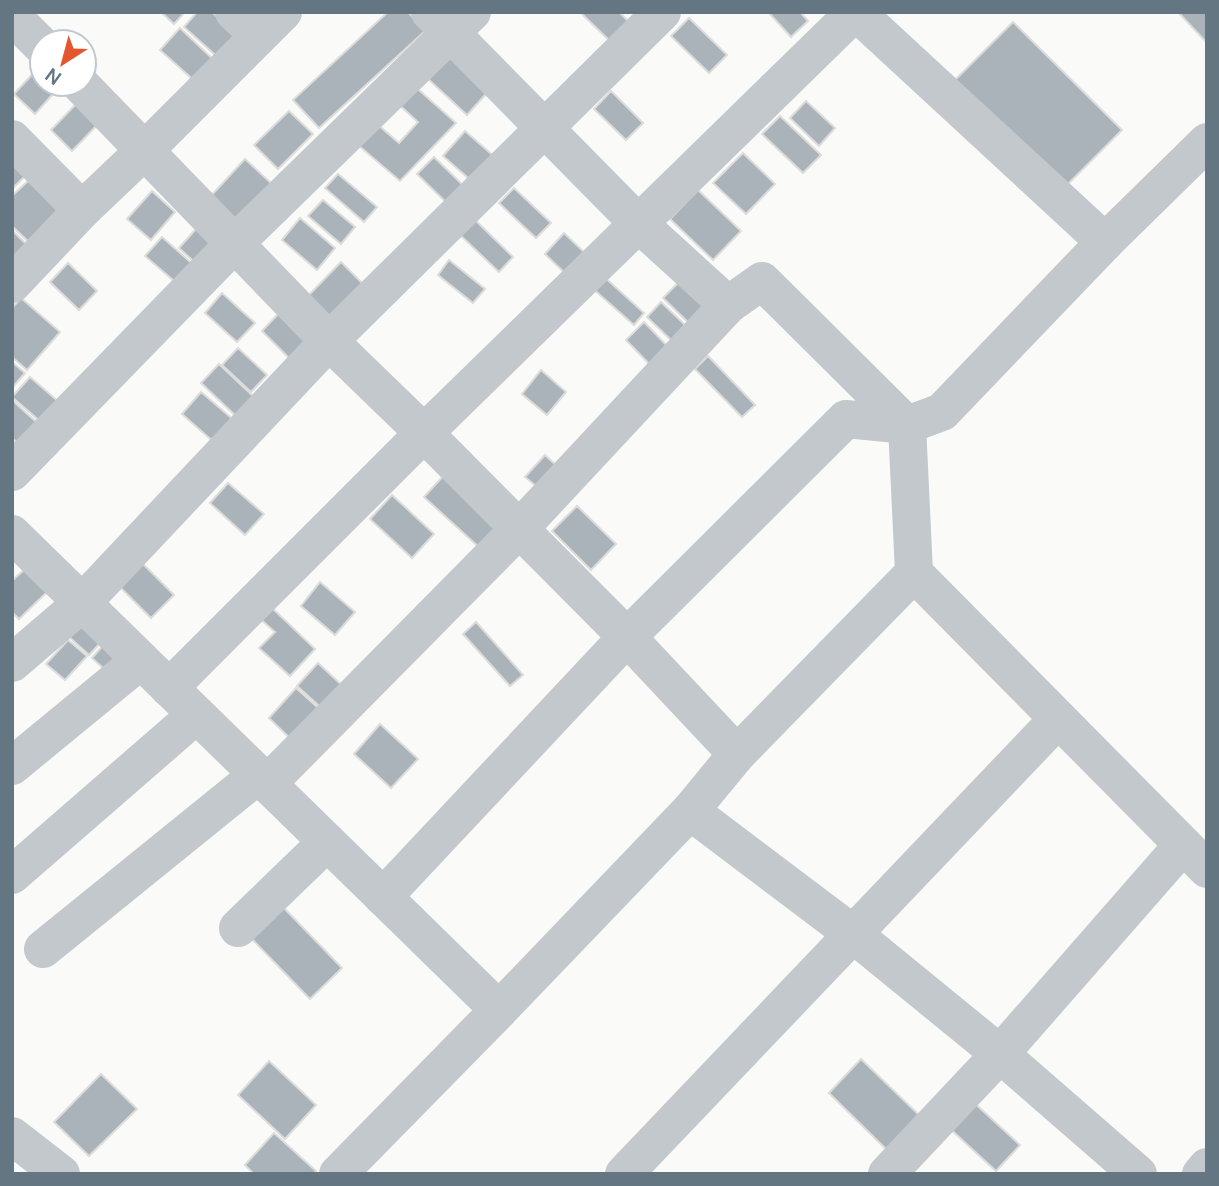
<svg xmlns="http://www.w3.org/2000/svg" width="1219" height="1186" font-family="Manrope,sans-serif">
<rect width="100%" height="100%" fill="#fafaf8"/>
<g fill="#aab3b9" stroke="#dcdcda" stroke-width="2">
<path d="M161 12H185L174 24Z"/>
<path d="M197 12H212L242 39 222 61 184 27Z"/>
<path d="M388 12H408L425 31 319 128 293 100Z"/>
<path d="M580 12H619L635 28 616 47Z"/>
<path d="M772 12H800L808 21 791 37 770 14Z"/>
<path d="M1178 12H1207V43Z"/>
<path d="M689 18 727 55 709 73 671 36Z"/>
<path d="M1013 22 1122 130 1059 193 950 85Z"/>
<path d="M180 28 217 63 198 84 160 50Z"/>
<path d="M455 47 495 84 467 115 427 78Z"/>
<path d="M41 65 42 84H62L35 114 14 94Z"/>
<path d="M411 83 456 123 400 181 351 139 369 117 399 143 418 122 395 101Z"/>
<path d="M611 91 643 123 626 140 594 109Z"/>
<path d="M80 100 101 121 72 151 51 130Z"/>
<path d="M806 101 835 128 819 146 790 118Z"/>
<path d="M289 111 313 134 278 169 254 145Z"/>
<path d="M780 116 821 155 803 173 762 134Z"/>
<path d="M465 131 497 159 475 184 443 156Z"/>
<path d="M743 153 775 184 746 214 713 183Z"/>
<path d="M12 154 30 171 12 189Z"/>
<path d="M434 157 470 192 453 209 417 174Z"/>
<path d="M245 159 272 184 237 223 209 198Z"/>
<path d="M338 174 377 207 364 222 325 188Z"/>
<path d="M29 180 64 216 33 246 12 226V196Z"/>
<path d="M514 188 551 223 536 238 499 203Z"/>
<path d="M698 190 741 231 713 260 670 219Z"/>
<path d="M152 191 175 212 151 240 127 219Z"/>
<path d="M323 200 355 227 341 244 308 216Z"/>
<path d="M472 217 513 257 499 272 457 232Z"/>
<path d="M300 218 335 248 317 270 282 240Z"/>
<path d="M196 229 218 249 201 268 179 248Z"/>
<path d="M12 230 28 246 12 261Z"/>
<path d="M564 233 588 256 569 277 545 254Z"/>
<path d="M162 237 197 268 180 286 145 256Z"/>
<path d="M449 260 485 289 473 303 438 275Z"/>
<path d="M341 262 368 289 336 322 308 296Z"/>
<path d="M68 263 97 291 79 310 50 282Z"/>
<path d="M602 275 644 313 634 325 591 287Z"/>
<path d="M681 280 711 307 693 327 663 298Z"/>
<path d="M222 293 255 323 237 342 205 313Z"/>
<path d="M21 298 60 332 27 370 12 357V308Z"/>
<path d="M661 302 685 325 671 340 647 317Z"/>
<path d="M282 310 319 345 298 367 262 331Z"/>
<path d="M644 322 674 353 656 371 626 340Z"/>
<path d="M238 348 267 375 251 392 222 365Z"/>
<path d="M708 356 755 405 742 417 695 369Z"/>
<path d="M12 362 25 373 12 388Z"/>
<path d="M219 364 254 397 236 416 201 383Z"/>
<path d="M541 370 566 392 547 415 522 394Z"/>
<path d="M30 377 67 409 49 429 12 397Z"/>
<path d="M201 392 235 421 216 444 182 414Z"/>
<path d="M12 400 44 429 25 449 12 438Z"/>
<path d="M545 455 560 469 541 490 525 477Z"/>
<path d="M446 473 503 525 481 549 424 497Z"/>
<path d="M228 483 264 514 245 535 210 503Z"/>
<path d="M392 495 434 534 412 558 370 519Z"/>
<path d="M577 506 616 544 591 570 552 531Z"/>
<path d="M139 560 174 595 151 618 116 583Z"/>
<path d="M27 567 49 590 19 619 12 612V581Z"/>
<path d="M320 582 355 612 335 635 301 606Z"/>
<path d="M270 606 315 649 290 676 259 648 275 632 259 618Z"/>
<path d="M81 618 104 639 89 655 67 635Z"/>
<path d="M476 622 523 675 510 686 463 634Z"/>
<path d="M68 640 87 656 65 680 46 664Z"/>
<path d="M106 642 127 661 113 677 92 658Z"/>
<path d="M318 663 348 691 327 713 297 686Z"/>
<path d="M296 688 325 714 297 745 269 718Z"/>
<path d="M380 724 418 759 391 788 354 754Z"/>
<path d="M281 905 342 968 310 999 249 936Z"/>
<path d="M861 1059 919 1115 886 1149 829 1093Z"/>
<path d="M269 1061 316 1105 285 1139 238 1095Z"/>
<path d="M101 1074 137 1109 89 1156 54 1122Z"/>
<path d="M971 1100 1020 1145 996 1171 947 1126Z"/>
<path d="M274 1133 316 1171 313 1174H254L245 1165Z"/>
</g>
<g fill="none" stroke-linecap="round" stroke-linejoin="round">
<g stroke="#c3c8cc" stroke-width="38">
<path d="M234 12 259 35"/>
<path d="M430 12 638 223 728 305 762 281 907 425 914 573 1207 869"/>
<path d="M856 12 1105 242"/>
<path d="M12 16 42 46"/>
<path d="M80 84 329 341 424 433 627 637 737 754"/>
<path d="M12 139 82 210"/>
<path d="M12 284 82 210 145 150 283 12"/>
<path d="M12 472 234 244 472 12"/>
<path d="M12 534 499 1010"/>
<path d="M12 663 82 603 329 341 662 12"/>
<path d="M169 688 424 433 855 12"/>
<path d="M12 766 141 660"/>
<path d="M267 784 520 528 728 305"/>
<path d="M690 811 853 934 1000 1054 1138 1174"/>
<path d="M12 875 196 715"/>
<path d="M383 897 627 637 846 419 907 425 942 412 1105 242 1207 142"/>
<path d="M238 928 327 842"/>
<path d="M43 949 258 775"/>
<path d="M12 1136 61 1174"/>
<path d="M338 1174 499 1010 690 811 737 754 914 573"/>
<path d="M624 1174 1058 719"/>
<path d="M887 1174 1000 1054 1183 845"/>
<path d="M1201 1174 1207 1167"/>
</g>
</g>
<rect width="1219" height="1186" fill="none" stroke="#657683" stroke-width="28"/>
<g transform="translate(63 63) rotate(216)"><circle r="33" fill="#ffffff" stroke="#c1c8cd" stroke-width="2"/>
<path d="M0-5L12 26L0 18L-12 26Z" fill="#e4572e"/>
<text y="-10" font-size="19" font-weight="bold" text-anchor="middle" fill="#657683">N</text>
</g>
</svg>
